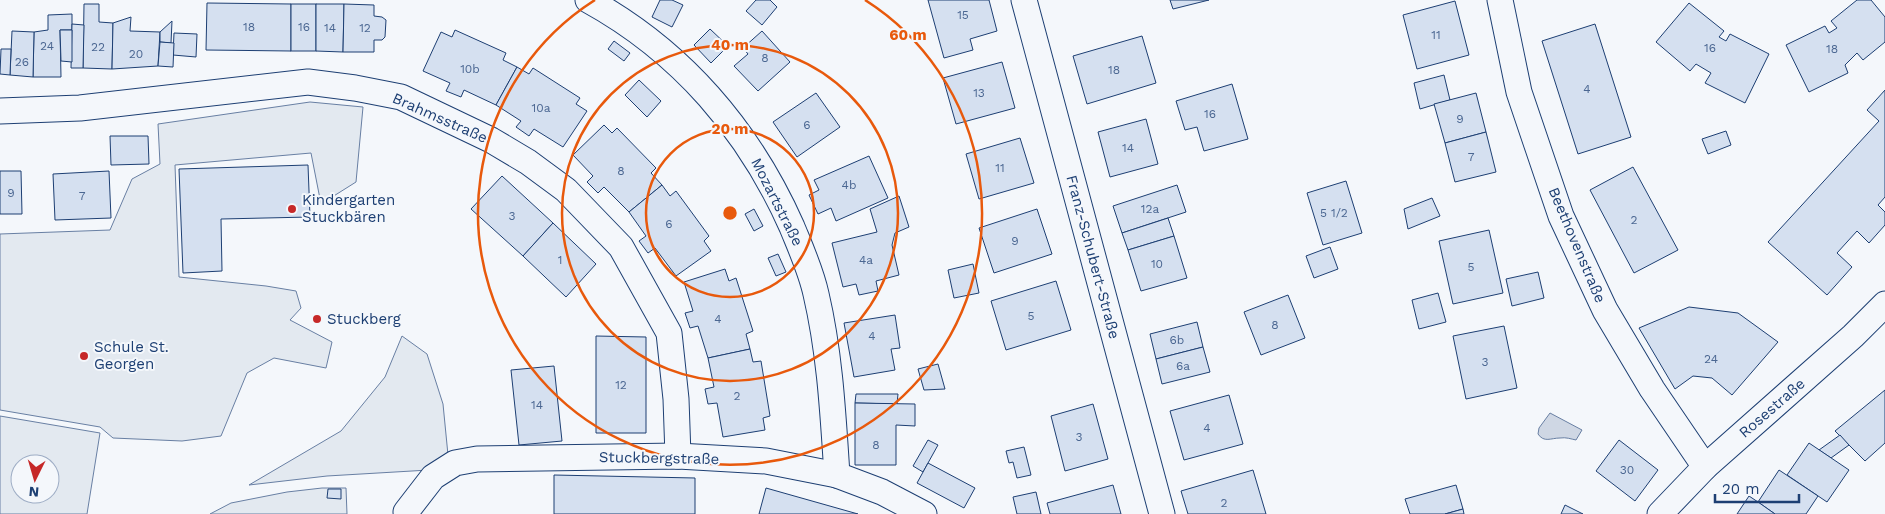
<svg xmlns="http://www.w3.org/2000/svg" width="1885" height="514" font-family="'Work Sans',sans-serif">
<rect width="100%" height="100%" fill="#f4f7fb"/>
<g fill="#e3e9f0" stroke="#687fa3" fill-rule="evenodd">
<path d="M310 102 363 107 356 182 321 204 311 153 175 165 179 277 266 286 296 291 301 308 290 320 332 342 326 368 274 358 247 373 221 436 182 441 113 438 100 427 0 410V234L110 230 132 179 160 164 158 124Z"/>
<path d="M402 336 427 354 443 404 448 455 429 470 327 476 249 485 341 431 385 377Z"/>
<path d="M0 416 100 433 87 514H0ZM20 464H50V494H20Z"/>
<path d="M322 488H346L347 514H210L231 503 287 492Z"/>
</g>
<path fill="#cfd7e4" stroke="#687fa3" d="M1550 413 1582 430 1576 440C1571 439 1566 437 1560 438 1551 438 1544 443 1538 434L1539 428Z"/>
<g fill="#d5e0f0" stroke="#1d3f73">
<path d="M660 0H672L683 5 672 27 652 17Z"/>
<path d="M756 0H770L777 7 762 25 746 11Z"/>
<path d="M928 0H989L997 31 970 39 973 50 944 58Z"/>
<path d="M1170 0H1209L1173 9Z"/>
<path d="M1857 0H1871L1885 17V42L1863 60 1857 53 1845 65 1848 73 1809 92 1786 45 1825 26 1829 33 1837 28 1831 21Z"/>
<path d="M1455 1 1469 55 1417 69 1403 15Z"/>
<path d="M207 3 291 4V51L206 50Z"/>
<path d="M1689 3 1724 31 1719 37 1726 41 1730 34 1769 54 1745 103 1705 83 1711 73 1696 64 1690 71 1656 42Z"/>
<path d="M84 4H99V22L113 23 112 69 83 68Z"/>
<rect x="291" y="4" width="25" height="47"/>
<path d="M316 4H344L343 52 316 51Z"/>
<path d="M344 4 374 5V16L382 17 386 20 385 37 382 40H374V52H343Z"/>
<path d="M72 14V30H60L61 77H33L34 32 48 30V15Z"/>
<path d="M131 17 130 31 160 32 158 66 112 69 113 23Z"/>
<path d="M172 21 171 43 160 42V32Z"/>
<path d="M72 24 84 25 83 68H71Z"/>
<path d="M1595 24 1631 137 1578 154 1542 41Z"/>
<path d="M710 29 728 46 711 63 694 45Z"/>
<path d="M60 30H72V62L61 61Z"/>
<path d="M455 30 506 53 503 60 517 67 496 105 464 90 461 97 446 91 450 83 423 71 441 32 452 37Z"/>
<path d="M12 31 34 32 33 77 10 75Z"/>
<path d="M762 31 790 62 758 91 734 66 748 54 743 48Z"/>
<path d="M174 33 197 34 196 57 173 55Z"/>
<path d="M1142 36 1156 83 1087 104 1073 56Z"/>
<path d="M614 41 630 53 624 61 608 49Z"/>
<path d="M160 42 174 43 173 67 158 66Z"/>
<path d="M1 49H11L10 75 0 74Z"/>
<path d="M1002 62 1015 108 956 124 943 78Z"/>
<path d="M517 67 529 74 533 68 580 98 576 104 587 111 563 147 534 129 529 136 516 127 521 121 496 105Z"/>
<path d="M1444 75 1450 100 1420 109 1414 83Z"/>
<path d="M639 80 661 101 647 117 625 95Z"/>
<path d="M1232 84 1248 139 1204 151 1197 127 1185 130 1176 101Z"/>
<path d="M1885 90V197L1878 205 1885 212V225L1869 243 1857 231 1837 253 1852 267 1827 295 1768 242 1879 121 1867 110Z"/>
<path d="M816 93 840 127 797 157 773 122Z"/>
<path d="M1476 93 1486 132 1445 143 1434 104Z"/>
<path d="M1146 119 1158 164 1110 177 1098 132Z"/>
<path d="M604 125 612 133 617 128 656 168 651 173 662 185 629 212 604 187 598 193 587 182 593 176 573 155Z"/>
<path d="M1726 131 1731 145 1708 154 1702 139Z"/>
<path d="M1486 132 1496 172 1455 182 1445 143Z"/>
<path d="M110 136H148L149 164 111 165Z"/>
<path d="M1020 138 1034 183 979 199 966 154Z"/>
<path d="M869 156 888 198 836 221 831 208 818 214 809 195 819 190 814 180Z"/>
<path d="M308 165 310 217 221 219 222 271 183 273 179 169Z"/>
<path d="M1633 167 1678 250 1634 273 1590 190Z"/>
<path d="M0 171H21L22 214H0Z"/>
<path d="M109 171 111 218 55 220 53 174Z"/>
<path d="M502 176 553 223 523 256 471 209Z"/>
<path d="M1346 181 1362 233 1323 245 1307 193Z"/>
<path d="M662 185 670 196 676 191 709 236 704 241 711 251 676 276 655 248 648 253 639 241 646 236 629 212Z"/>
<path d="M1177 185 1186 212 1122 233 1113 206Z"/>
<path d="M899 196 909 227 895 233 892 245 899 275 876 281 878 291 859 295 856 284 843 287 832 243 877 232 870 209Z"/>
<path d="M1432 198 1440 216 1408 229 1404 209Z"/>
<path d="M754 209 763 226 754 231 745 214Z"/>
<path d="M1037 209 1052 254 994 273 979 228Z"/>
<path d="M1168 218 1174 236 1128 250 1122 233Z"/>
<path d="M553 223 596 264 566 297 523 256Z"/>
<path d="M1489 230 1503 293 1453 304 1439 241Z"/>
<path d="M1174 236 1187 278 1141 291 1128 250Z"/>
<path d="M1330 247 1338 269 1314 278 1306 256Z"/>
<path d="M778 254 786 272 776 276 768 258Z"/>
<path d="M973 264 979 293 954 298 948 270Z"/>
<path d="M725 269 729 281 736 278 753 331 746 334 750 349 708 358 698 326 690 328 685 313 693 311 684 282Z"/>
<path d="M1538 272 1544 298 1512 306 1506 279Z"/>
<path d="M1056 281 1071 330 1006 350 991 301Z"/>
<path d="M1438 293 1446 322 1419 329 1412 300Z"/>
<path d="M1288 295 1305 338 1261 355 1244 312Z"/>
<path d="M1689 307 1738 313 1778 342 1732 395 1712 378 1693 376 1675 389 1639 328Z"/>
<path d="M895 315 900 348 891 349 895 370 854 377 844 323Z"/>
<path d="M1197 322 1203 347 1156 359 1150 334Z"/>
<path d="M1504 326 1517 388 1466 399 1453 336Z"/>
<path d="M596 336 646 337V433H596Z"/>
<path d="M1203 347 1210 372 1162 384 1156 359Z"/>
<path d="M750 349 753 362 761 361 770 416 763 418 765 430 723 437 717 403 708 404 705 389 714 387 708 358Z"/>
<path d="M938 364 945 389 924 390 918 369Z"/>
<path d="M554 366 562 441 519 445 511 370Z"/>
<path d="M1885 390V443L1865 461 1835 431Z"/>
<path d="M856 394H898L897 404 855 403Z"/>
<path d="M1229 395 1243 444 1184 460 1170 411Z"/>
<path d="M855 403 915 404V426L896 425V465H855Z"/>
<path d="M1093 404 1108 459 1065 471 1051 416Z"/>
<path d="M1840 435 1849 445 1831 458 1819 450Z"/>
<path d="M928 440 938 445 923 472 913 466Z"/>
<path d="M1619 440 1658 470 1635 501 1596 471Z"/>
<path d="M1809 443 1849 470 1827 502 1787 475Z"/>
<path d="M1024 447 1031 475 1017 478 1013 462 1009 463 1006 451Z"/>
<path d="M928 463 975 488 964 508 917 483Z"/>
<path d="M1253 470 1266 514H1188L1181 491Z"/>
<path d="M1779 470 1818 496 1806 514H1775L1758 502Z"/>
<path d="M554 475 695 478V514H554Z"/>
<path d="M1113 485 1121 514H1050L1047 503Z"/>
<path d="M1456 485 1463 509 1445 514H1410L1405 499Z"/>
<path d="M766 488 858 514H759Z"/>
<path d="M328 489H341V499L327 498Z"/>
<path d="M1036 492 1041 514H1017L1013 497Z"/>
<path d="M1749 496 1758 502 1775 514H1737Z"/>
<path d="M1565 505 1583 514H1561Z"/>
<path d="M1463 509 1464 514H1445Z"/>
</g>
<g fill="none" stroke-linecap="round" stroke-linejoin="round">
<defs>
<g id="minor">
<path d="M588 0C681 51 749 130 792 227 801 249 811 271 816 294 830 354 833 414 837 475"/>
<path d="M1024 0 1162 514"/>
<path d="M1500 0 1519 92 1561 216 1605 310 1652 389 1705 467"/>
<path d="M0 111 80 108 308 82 355 88 401 97 491 140 528 162 566 190 621 247 669 333 676 399 678 456"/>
<path d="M406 512 433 477 455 463 477 459 678 456 766 461 837 475 882 492 924 514"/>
<path d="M1660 514 1705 467 1853 336 1885 304"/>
</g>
</defs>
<use href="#minor" stroke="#1d3f73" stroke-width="27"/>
<use href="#minor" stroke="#f4f7fb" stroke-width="25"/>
</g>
<g fill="none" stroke="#e8590c" stroke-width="2.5">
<circle cx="730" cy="213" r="84"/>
<circle cx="730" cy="213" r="168"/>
<path d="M865 0A252 252 0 1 1 595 0"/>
</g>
<g fill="#c62828" stroke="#f4f7fb" stroke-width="2">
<circle cx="292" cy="209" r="5"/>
<circle cx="317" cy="319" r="5"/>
<circle cx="84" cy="356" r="5"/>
</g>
<g text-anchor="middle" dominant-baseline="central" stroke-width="4" stroke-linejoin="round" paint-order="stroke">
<g font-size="12" fill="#4b6792">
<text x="963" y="15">15</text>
<text x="249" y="27">18</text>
<text x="304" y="27">16</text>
<text x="330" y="28">14</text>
<text x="365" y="28">12</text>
<text x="1436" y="35">11</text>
<text x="47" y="46">24</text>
<text x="98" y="47">22</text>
<text x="1710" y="48">16</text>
<text x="1832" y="49">18</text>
<text x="136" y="54">20</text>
<text x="765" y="58">8</text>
<text x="22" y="62">26</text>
<text x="470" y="69">10b</text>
<text x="1114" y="70">18</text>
<text x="1587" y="89">4</text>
<text x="979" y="93">13</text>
<text x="541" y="108">10a</text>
<text x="1210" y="114">16</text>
<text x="1460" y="119">9</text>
<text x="807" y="125">6</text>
<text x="1128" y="148">14</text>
<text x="1471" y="157">7</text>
<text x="1000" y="168">11</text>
<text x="621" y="171">8</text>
<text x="849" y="185">4b</text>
<text x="11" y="193">9</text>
<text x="82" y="196">7</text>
<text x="1150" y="209">12a</text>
<text x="1334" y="213">5 1/2</text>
<text x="512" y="216">3</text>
<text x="1634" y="220">2</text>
<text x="669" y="224">6</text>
<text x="1015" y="241">9</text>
<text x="560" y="260">1</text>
<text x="866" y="260">4a</text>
<text x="1157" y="264">10</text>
<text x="1471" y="267">5</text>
<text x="1031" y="316">5</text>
<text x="718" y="319">4</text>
<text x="1275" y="325">8</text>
<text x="872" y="336">4</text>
<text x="1177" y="340">6b</text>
<text x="1711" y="359">24</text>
<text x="1485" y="362">3</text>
<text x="1183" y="366">6a</text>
<text x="621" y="385">12</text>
<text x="737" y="396">2</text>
<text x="537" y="405">14</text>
<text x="1207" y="428">4</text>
<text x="1079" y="437">3</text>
<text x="876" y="445">8</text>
<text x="1627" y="470">30</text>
<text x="1224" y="503">2</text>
</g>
<g font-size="15" fill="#1d3f73" stroke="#f4f7fb">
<text transform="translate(440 118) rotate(24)">Brahmsstraße</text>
<text transform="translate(777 202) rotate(63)">Mozartstraße</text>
<text transform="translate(1577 245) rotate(67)">Beethovenstraße</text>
<text transform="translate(1093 257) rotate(75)">Franz-Schubert-Straße</text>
<text transform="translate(1772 408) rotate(-41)">Rosestraße</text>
<text transform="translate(659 458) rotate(1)">Stuckbergstraße</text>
</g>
<g font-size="15" fill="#1d3f73" stroke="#f4f7fb" text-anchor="start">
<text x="302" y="200">Kindergarten<tspan x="302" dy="17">Stuckbären</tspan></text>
<text x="327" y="319">Stuckberg</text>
<text x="94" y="347">Schule St.<tspan x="94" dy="17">Georgen</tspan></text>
</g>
</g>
<circle cx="730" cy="213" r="8" fill="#e8590c" stroke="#f4f7fb" stroke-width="2.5"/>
<g font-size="15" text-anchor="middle" font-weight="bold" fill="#e8590c" stroke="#f4f7fb" stroke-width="4" stroke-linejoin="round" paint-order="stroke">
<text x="908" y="40">60 m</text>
<text x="730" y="50">40 m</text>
<text x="730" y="134">20 m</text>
</g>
<g transform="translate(35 479) rotate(185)"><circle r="24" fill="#f4f7fb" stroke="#9eadc5"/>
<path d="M0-4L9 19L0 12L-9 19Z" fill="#c62828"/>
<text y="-8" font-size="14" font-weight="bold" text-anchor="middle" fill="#1d3f73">N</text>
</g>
<path d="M1715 494v8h84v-8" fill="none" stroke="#1d3f73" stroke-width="2.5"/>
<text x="1722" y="494" font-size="15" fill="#1d3f73" stroke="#f4f7fb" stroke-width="4" paint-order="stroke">20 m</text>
</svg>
